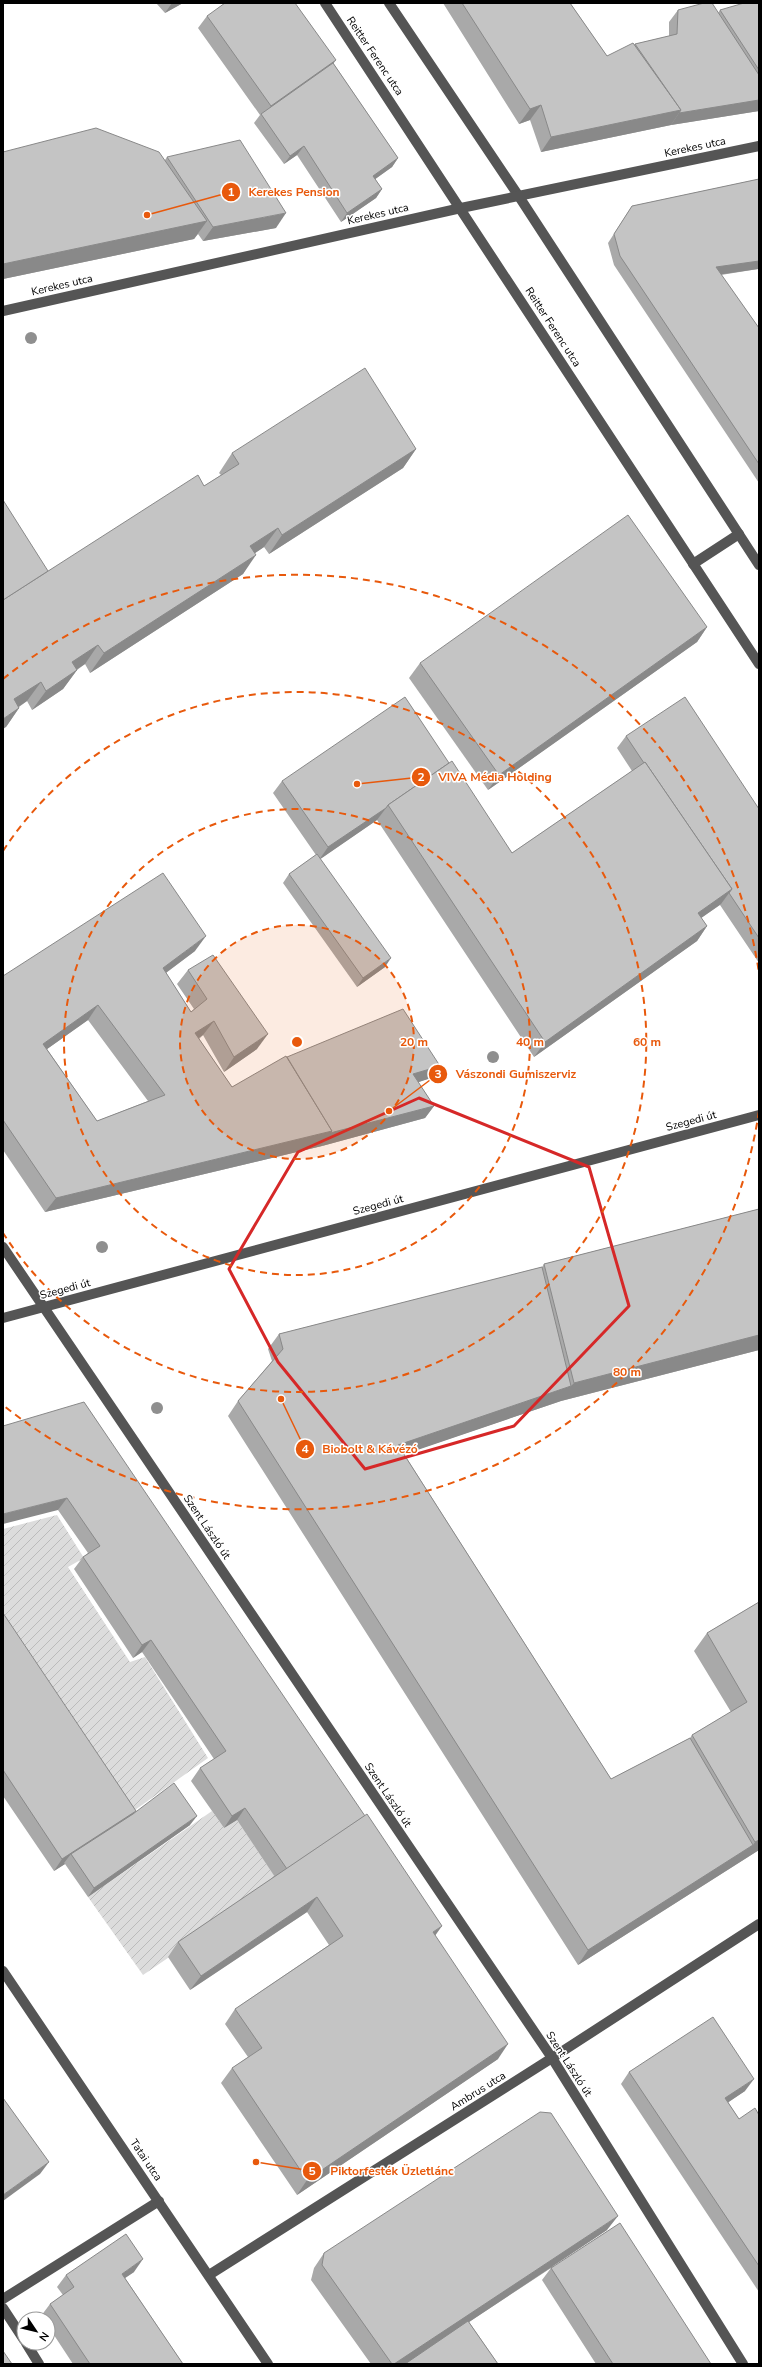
<svg xmlns="http://www.w3.org/2000/svg" width="762" height="2367" font-family="'Nunito Sans',sans-serif">
<defs>
<pattern id="garden-furrows" width="10" height="10" patternUnits="userSpaceOnUse"><rect width="10" height="10" fill="#dcdcdc"/><path d="M-1 1l2-2M0 10L10 0M9 11l2-2" fill="none" stroke="#bbb"/></pattern>
</defs>
<rect width="100%" height="100%" fill="#fff"/>
<g fill="url(#garden-furrows)">
<path d="M57 1515 84 1558 68 1567 130 1662 145 1657 208 1758 128 1815 3 1625V1529Z"/>
<path d="M212 1811 224 1828 237 1820 279 1882 143 1975 88 1897Z"/>
</g>
<g fill="none" stroke-linecap="round" stroke-linejoin="round">
<g stroke="#555" stroke-width="10">
<path d="M325 3 759 664"/>
<path d="M389 3 518 195 759 565"/>
<path d="M3 311 461 208 759 146"/>
<path d="M693 564 739 534"/>
<path d="M3 1247 552 2058 743 2364"/>
<path d="M3 1318 759 1115"/>
<path d="M3 1971 268 2364"/>
<path d="M209 2275 552 2058 759 1924"/>
<path d="M3 2299 159 2201"/>
<path d="M3 2308 24 2340"/>
<path d="M26 2343 39 2364"/>
</g>
</g>
<g fill="#8f8f8f">
<circle cx="31" cy="338" r="6"/>
<circle cx="493" cy="1057" r="6"/>
<circle cx="102" cy="1247" r="6"/>
<circle cx="157" cy="1408" r="6"/>
</g>
<g fill="#a9a9a9" fill-rule="evenodd">
<path d="M156 3H183L165 13Z"/>
<path d="M443 3H570L607 56 635 44 669 36V22L678 10 718 13 720 10 759 3V111L671 125 541 152 530 120 519 124Z"/>
<path d="M207 16 333 63 398 158 392 167 375 179 382 189 376 198 341 222 297 155 284 164 254 123 260 115 198 28Z"/>
<path d="M3 152 165 160 167 157 276 228 203 241 198 234 194 239 3 279Z"/>
<path d="M759 179V268L758 269 721 275 759 328V483L614 265 608 243 632 206Z"/>
<path d="M416 449 403 468 269 554 264 547 255 553 243 574 90 673 85 664 77 670 63 689 32 710 27 701 19 707V708L6 727 48 571 204 486 221 475 219 473 232 453Z"/>
<path d="M707 627 697 642 488 790 409 678 420 663Z"/>
<path d="M626 736 759 809V963L720 905 701 918 707 926 697 941 534 1057 377 820 320 859 385 967 357 987 283 883 289 874 316 855 273 793 282 781 449 763 512 853 632 771 617 748Z"/>
<path d="M195 951 166 973 191 1012 194 1009 177 984 188 970 257 1049 224 1072 203 1035 199 1039 232 1087 287 1057 440 1066 431 1078 418 1082 434 1106 425 1118 322 1146 45 1212 3 1150V976ZM88 1020 148 1101 97 1121 47 1049Z"/>
<path d="M759 1209V1350L561 1401 404 1454 611 1779 690 1738 692 1735 731 1712 694 1651 707 1633 759 1602V1850L578 1965 228 1416 238 1401 272 1361 268 1349 279 1334 542 1267 544 1264Z"/>
<path d="M84 1402 435 1936 498 2059 297 2195 221 2083 232 2068 248 2057 225 2024 235 2009 329 1945 307 1912 190 1990 168 1957 178 1942 275 1877 237 1820 224 1828 191 1781 200 1768 214 1759 142 1652 133 1658 74 1569 83 1557 88 1553 58 1510Z"/>
<path d="M3 1613 133 1814 190 1825 88 1897 65 1864 54 1871 3 1796Z"/>
<path d="M629 2072 745 2091 728 2102 739 2119 759 2115V2292L621 2084Z"/>
<path d="M607 2230 553 2266 711 2364H596L542 2280 551 2268 469 2322 498 2364H371L311 2280 314 2268 324 2253Z"/>
<path d="M134 2272 125 2278 183 2364H73L48 2326V2319H43L41 2316 50 2304 63 2295 57 2287 66 2275Z"/>
</g>
<g fill="#898989">
<path d="M172 3H183L165 13Z"/>
<path d="M336 60 327 72 263 117 271 106Z"/>
<path d="M759 100V111L671 125 679 113Z"/>
<path d="M541 105 530 120 519 124 530 109Z"/>
<path d="M681 110 671 125 541 152 551 137Z"/>
<path d="M304 146 297 155 284 164 290 156Z"/>
<path d="M398 158 392 167 367 185 373 176Z"/>
<path d="M382 189 376 198 341 222 347 213Z"/>
<path d="M286 213 276 228 203 241 213 227Z"/>
<path d="M207 221 194 239 3 279V264Z"/>
<path d="M759 261V268L758 269 710 276 716 267Z"/>
<path d="M416 449 403 468 269 554 282 535Z"/>
<path d="M278 528 264 547 237 565 250 546Z"/>
<path d="M256 555 243 574 90 673 104 653Z"/>
<path d="M707 627 697 642 488 790 499 775Z"/>
<path d="M98 645 85 664 59 681 72 662Z"/>
<path d="M77 670 63 689 32 710 46 691Z"/>
<path d="M41 682 27 701 3 717 14 699Z"/>
<path d="M19 708 6 727 3 729V719Z"/>
<path d="M386 808 377 820 319 860 328 847Z"/>
<path d="M732 889 721 904 687 928 698 913Z"/>
<path d="M707 926 697 941 534 1057 545 1042Z"/>
<path d="M206 936 195 951 152 983 163 968Z"/>
<path d="M391 958 385 967 357 987 363 978Z"/>
<path d="M98 1005 88 1020 33 1059 43 1044Z"/>
<path d="M214 1021 203 1035 184 1048 195 1033Z"/>
<path d="M268 1034 257 1049 224 1072 234 1057Z"/>
<path d="M440 1066 431 1078 404 1087 413 1074Z"/>
<path d="M434 1106 425 1118 322 1146 330 1133Z"/>
<path d="M332 1131 322 1146 45 1212 56 1198Z"/>
<path d="M759 1335V1350L561 1401 388 1460 398 1445 571 1386 574 1383Z"/>
<path d="M67 1498 58 1510 3 1524V1514Z"/>
<path d="M151 1640 142 1652 133 1658 142 1645Z"/>
<path d="M245 1808 237 1820 224 1828 232 1816Z"/>
<path d="M136 1811 127 1823 71 1854 64 1863 65 1864 54 1871 62 1859Z"/>
<path d="M197 1816 190 1825 88 1897 94 1888Z"/>
<path d="M759 1840V1850L578 1965 588 1950 753 1845 755 1842Z"/>
<path d="M317 1897 307 1912 190 1990 201 1976Z"/>
<path d="M442 1926 432 1940 433 1932Z"/>
<path d="M508 2044 498 2059 297 2195 307 2180Z"/>
<path d="M754 2079 745 2091 717 2110 725 2098Z"/>
<path d="M49 2162 40 2174 3 2201V2195Z"/>
<path d="M618 2216 607 2230 406 2364H394Z"/>
<path d="M143 2259 134 2272 113 2286 122 2274Z"/>
</g>
<g fill="#c4c4c4" stroke="#898989" fill-rule="evenodd">
<path d="M225 3H295L336 60 271 106 207 16Z"/>
<path d="M462 3H570L607 56 633 43 681 110 551 137 541 105 530 109Z"/>
<path d="M704 3H712L759 75V100L679 113 681 110 635 44 677 34 678 10Z"/>
<path d="M744 3H759V70L720 10Z"/>
<path d="M333 63 398 158 373 176 382 189 347 213 304 146 290 156 261 114Z"/>
<path d="M96 128 159 152 207 221 3 264V152Z"/>
<path d="M240 140 286 213 213 227 167 157Z"/>
<path d="M759 179V261L716 267 759 328V464L620 256 614 234 632 206Z"/>
<path d="M365 368 416 449 282 535 278 528 250 546 256 555 104 653 98 645 72 662 77 670 46 691 41 682 14 699 19 708 3 719V600L198 475 204 486 239 464 232 453Z"/>
<path d="M3 500 48 571 3 600Z"/>
<path d="M628 515 707 627 499 775 420 663Z"/>
<path d="M405 697 449 763 388 805 386 808 328 847 282 781Z"/>
<path d="M685 697 759 809V938L729 893 732 889 645 762 644 763 626 736Z"/>
<path d="M452 761 512 853 645 762 732 889 698 913 707 926 545 1042 388 805Z"/>
<path d="M317 854 391 958 363 978 289 874Z"/>
<path d="M163 873 206 936 163 968 191 1012 207 999 188 970 213 955 268 1034 234 1057 214 1021 195 1033 232 1087 286 1056 332 1131 56 1198 3 1120V976ZM98 1005 165 1095 97 1121 43 1044Z"/>
<path d="M403 1009 440 1066 413 1074 434 1106 330 1133 332 1131 287 1057Z"/>
<path d="M759 1209V1335L574 1383 544 1264Z"/>
<path d="M542 1267 571 1386 398 1445 611 1779 690 1738 753 1845 588 1950 238 1401 283 1349 279 1334Z"/>
<path d="M84 1402 365 1816 287 1869 245 1808 232 1816 200 1768 226 1751 151 1640 142 1645 83 1557 100 1546 67 1498 3 1514V1426Z"/>
<path d="M759 1602V1840L755 1842 692 1735 747 1702 707 1633Z"/>
<path d="M3 1613 136 1811 62 1859 3 1770Z"/>
<path d="M174 1783 197 1816 94 1888 71 1854 133 1814Z"/>
<path d="M367 1814 442 1926 433 1932 508 2044 307 2180 232 2068 262 2048 235 2009 343 1936 317 1897 201 1976 178 1942Z"/>
<path d="M713 2017 754 2079 725 2098 739 2119 755 2108 759 2115V2266L629 2072Z"/>
<path d="M3 2098 49 2162 3 2195Z"/>
<path d="M540 2112 551 2113 618 2216 394 2364H392L322 2265 324 2253Z"/>
<path d="M620 2223 711 2364H613L551 2268Z"/>
<path d="M126 2234 143 2259 122 2274 183 2364H90L50 2304 74 2287 66 2275Z"/>
<path d="M468 2321 498 2364H405Z"/>
<path d="M3 2351 12 2364H3Z"/>
</g>
<path fill="none" stroke="#d62828" stroke-width="3" stroke-linejoin="round" d="M419 1098 589 1167 629 1306 514 1426 365 1469 278 1362 229 1269 298 1152Z"/>
<circle cx="297" cy="1042" r="117" fill="#e8590c" fill-opacity=".12"/>
<g fill="none" stroke="#e8590c" stroke-width="2" stroke-dasharray="7 5">
<circle cx="297" cy="1042" r="117"/>
<circle cx="297" cy="1042" r="233"/>
<path d="M3 851A350 350 0 1 1 3 1233"/>
<path d="M759 1111A467 467 0 0 1 3 1405M3 679A467 467 0 0 1 759 973"/>
</g>
<g text-anchor="middle" dominant-baseline="central" stroke-width="3" stroke-linejoin="round" paint-order="stroke">
<g font-size="11" fill="#000" stroke="#fff">
<text transform="translate(375 56) rotate(56)">Reitter Ferenc utca</text>
<text transform="translate(695 147) rotate(-12)">Kerekes utca</text>
<text transform="translate(378 214) rotate(-13)">Kerekes utca</text>
<text transform="translate(62 285) rotate(-13)">Kerekes utca</text>
<text transform="translate(553 327) rotate(57)">Reitter Ferenc utca</text>
<text transform="translate(691 1121) rotate(-15)">Szegedi út</text>
<text transform="translate(378 1205) rotate(-15)">Szegedi út</text>
<text transform="translate(65 1289) rotate(-15)">Szegedi út</text>
<text transform="translate(207 1527) rotate(56)">Szent László út</text>
<text transform="translate(388 1795) rotate(56)">Szent László út</text>
<text transform="translate(569 2064) rotate(57)">Szent László út</text>
<text transform="translate(478 2091) rotate(-32)">Ambrus utca</text>
<text transform="translate(146 2160) rotate(56)">Tatai utca</text>
</g>
</g>
<circle cx="297" cy="1042" r="6" fill="#e8590c" stroke="#fff" stroke-width="2"/>
<g font-size="12" text-anchor="middle" font-weight="bold" fill="#e8590c" stroke="#fff" stroke-width="3" stroke-linejoin="round" paint-order="stroke">
<text x="414" y="1046">20 m</text>
<text x="530" y="1046">40 m</text>
<text x="647" y="1046">60 m</text>
<text x="627" y="1376">80 m</text>
</g>
<path fill="none" stroke="#e8590c" stroke-width="1.5" d="M147 215L231 192M357 784L421 777M389 1111L438 1074M281 1399L305 1449M256 2162L312 2171"/>
<g fill="#e8590c" stroke="#fff" stroke-width="1.5">
<circle cx="147" cy="215" r="4"/>
<circle cx="357" cy="784" r="4"/>
<circle cx="389" cy="1111" r="4"/>
<circle cx="281" cy="1399" r="4"/>
<circle cx="256" cy="2162" r="4"/>
<circle cx="231" cy="192" r="10"/>
<circle cx="421" cy="777" r="10"/>
<circle cx="438" cy="1074" r="10"/>
<circle cx="305" cy="1449" r="10"/>
<circle cx="312" cy="2171" r="10"/>
</g>
<g font-size="12" text-anchor="middle" font-weight="bold" fill="#fff">
<text x="231" y="196">1</text>
<text x="421" y="781">2</text>
<text x="438" y="1078">3</text>
<text x="305" y="1453">4</text>
<text x="312" y="2175">5</text>
</g>
<g font-size="12" text-anchor="middle" font-weight="bold" fill="#e8590c" stroke="#fff" stroke-width="3" stroke-linejoin="round" paint-order="stroke">
<text x="294" y="196">Kerekes Pension</text>
<text x="495" y="781">VIVA Média Holding</text>
<text x="516" y="1078">Vászondi Gumiszerviz</text>
<text x="370" y="1453">Biobolt &amp; Kávézó</text>
<text x="392" y="2175">Piktorfesték Üzletlánc</text>
</g>
<rect width="762" height="2367" fill="none" stroke="#000000" stroke-width="8"/>
<g transform="translate(36 2331) rotate(125)"><circle r="19" fill="#ffffff" stroke="#999999"/>
<path d="M0-3L7 15L0 10L-7 15Z" fill="#000000"/>
<text y="-6" font-size="11" font-weight="bold" text-anchor="middle" fill="#000000">N</text>
</g>
</svg>
